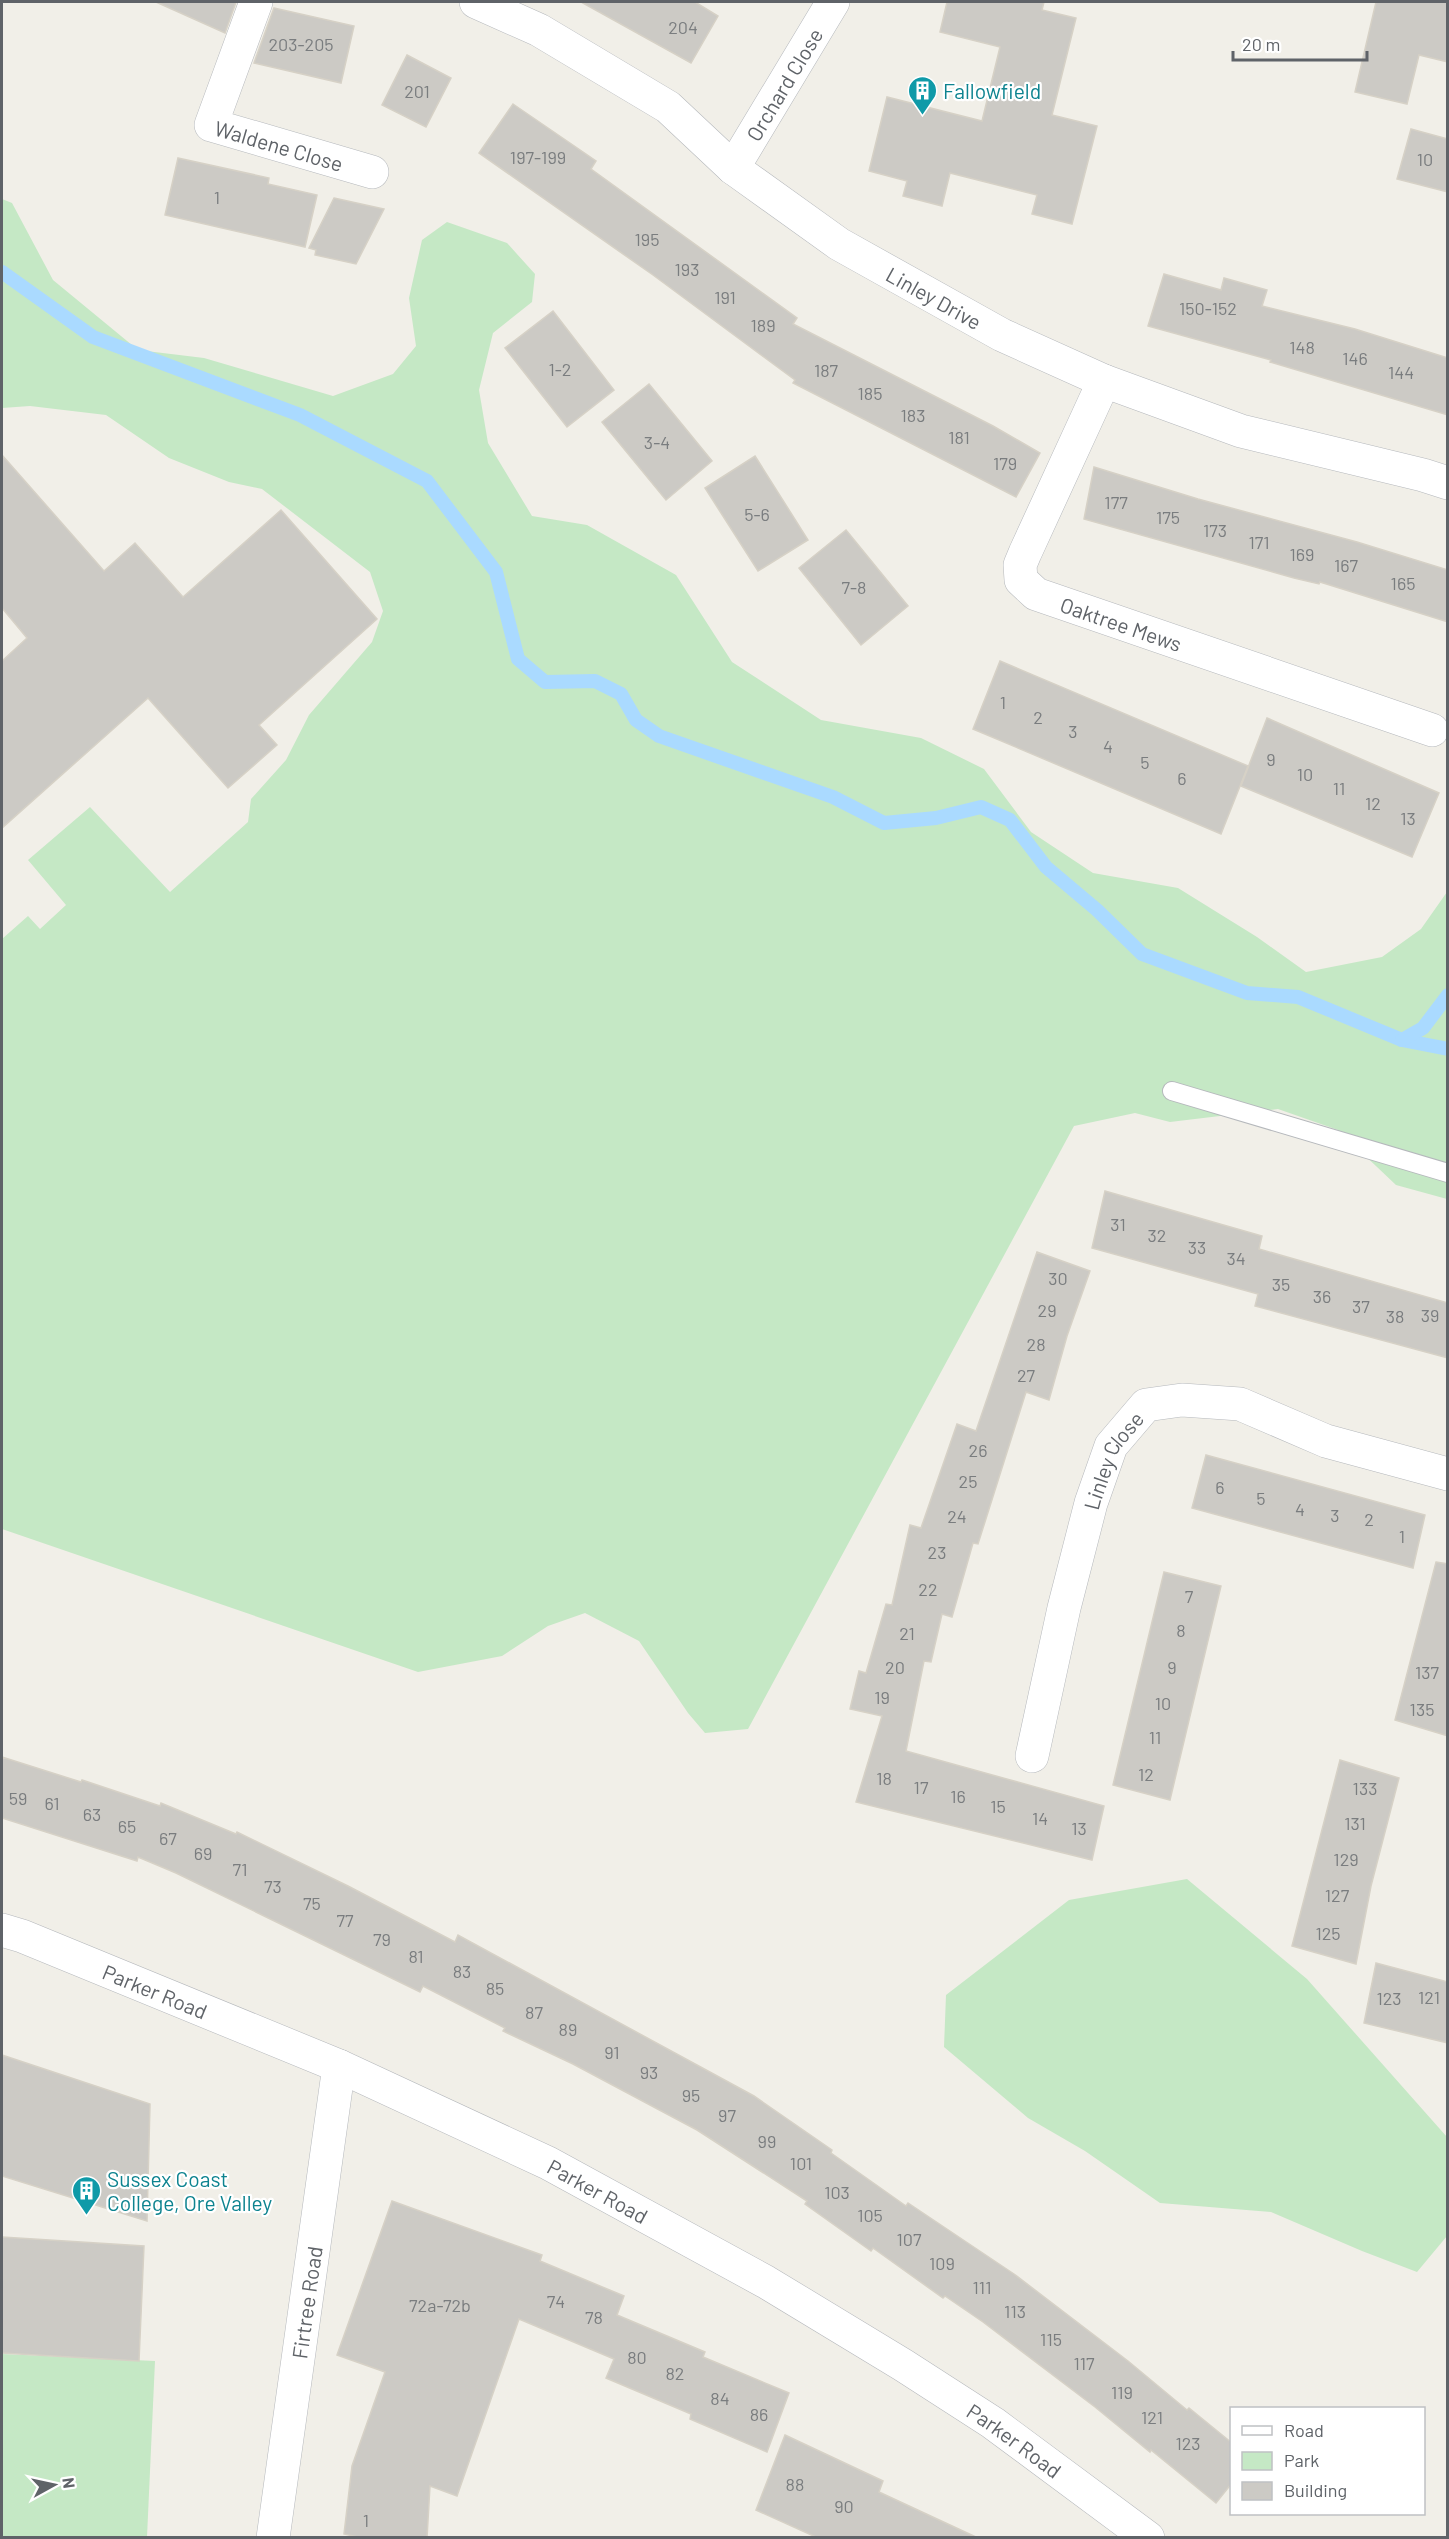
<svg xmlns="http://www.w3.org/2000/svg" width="1449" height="2539" font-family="Barlow,sans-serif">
<rect width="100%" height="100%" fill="#f1efe8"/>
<g fill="#c5e8c5">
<path d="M2 199 12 203 53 280 138 350 204 358 333 396 393 374 416 346 409 298 422 240 447 222 507 243 535 274 532 302 493 333 479 390 488 443 532 516 587 525 676 575 732 662 821 720 921 738 984 769 1031 832 1093 873 1178 888 1257 937 1306 972 1382 957 1421 929 1447 892V1199L1396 1185 1338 1130 1278 1109 1170 1122 1135 1113 1074 1126 748 1729 705 1733 688 1713 639 1641 585 1613 548 1626 502 1656 418 1672 2 1529V939L28 916 40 929 66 905 28 860 90 807 170 892 248 822 251 799 286 760 309 715 372 642 383 611 370 572 262 489 229 482 169 458 106 415 30 406 2 408Z"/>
<path d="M1187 1879 1307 1979 1447 2137V2236L1417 2272 1362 2251 1271 2212 1160 2203 1085 2151 1028 2118 944 2047 946 1995 1069 1900Z"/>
<path d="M2 2354 155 2361 147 2537H2Z"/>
</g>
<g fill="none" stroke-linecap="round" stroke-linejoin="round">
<g stroke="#aadaff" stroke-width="14">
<path d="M2 272 93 337 300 415 427 481 496 572 518 659 545 682 595 681 621 694 636 720 659 736 833 797 884 823 936 818 981 807 1010 820 1046 867 1097 910 1142 954 1247 993 1298 997 1402 1040 1448 1049"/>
<path d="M1402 1040 1423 1028 1448 995"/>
</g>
</g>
<g fill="#cccac5" stroke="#d6d1c6" stroke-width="1.5">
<path d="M156 2H236L225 33Z"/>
<path d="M581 2H695L718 16 691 63Z"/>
<path d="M947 2H1044L1042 10 1076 18 1052 115 1097 126 1072 224 1032 214 1037 195 950 173 942 206 903 196 907 181 869 171 887 97 982 121 1000 47 940 32Z"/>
<path d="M1376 2H1448V62L1419 55 1407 104 1355 92Z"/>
<path d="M274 8 354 26 341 83 254 63Z"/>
<path d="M407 55 451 78 426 127 382 105Z"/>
<path d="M513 104 596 161 591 169 797 318 793 324 993 426 1040 453 1016 497 793 383 795 380 653 275 479 153Z"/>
<path d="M1411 129 1448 139V192L1397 179Z"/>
<path d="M178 158 269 178 268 184 317 195 305 247 165 215Z"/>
<path d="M334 198 384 209 356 264 315 255 316 250 309 248Z"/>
<path d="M1164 274 1221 290 1224 278 1267 290 1262 306 1355 329 1448 358V415L1270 362 1271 360 1148 326Z"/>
<path d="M553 311 614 390 567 427 505 348Z"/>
<path d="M649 384 712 461 666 500 602 422Z"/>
<path d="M2 455 104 571 135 543 183 597 281 510 377 619 259 725 277 745 228 788 148 698 2 828V661L27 638 2 608Z"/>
<path d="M755 456 808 540 758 571 705 488Z"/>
<path d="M1094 467 1198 499 1357 542 1448 570V622L1320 582 1319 584 1294 578 1084 519Z"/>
<path d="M846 530 908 606 861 645 799 568Z"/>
<path d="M1000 661 1248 766 1221 834 973 729Z"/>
<path d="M1267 718 1439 793 1412 857 1241 786Z"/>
<path d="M1105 1191 1262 1236 1259 1249 1448 1303V1358L1255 1306 1258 1294 1092 1248Z"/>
<path d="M1037 1252 1090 1271 1067 1336 1049 1400 1026 1392 978 1544 973 1543 952 1617 942 1614 931 1662 924 1661 906 1751 1104 1806 1092 1860 856 1802 882 1716 850 1709 859 1671 866 1673 886 1604 892 1605 910 1525 921 1528 957 1424 976 1431Z"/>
<path d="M1206 1455 1425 1515 1413 1568 1192 1508Z"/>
<path d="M1436 1562 1448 1564V1736L1395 1720Z"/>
<path d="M1164 1572 1221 1586 1170 1800 1113 1785Z"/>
<path d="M2 1757 81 1782 82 1780 160 1806 161 1803 236 1834 237 1832 348 1886 455 1942 458 1935 754 2096 832 2150 831 2153 906 2206 908 2203 1014 2274 1128 2361 1187 2410 1189 2408 1232 2443V2483L1216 2503 1151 2450 1150 2452 1095 2407 983 2322 945 2296 943 2298 873 2248 871 2251 805 2204 807 2201 697 2130 573 2064 503 2031 505 2028 423 1986 420 1992 176 1873 138 1857 137 1861 2 1818Z"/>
<path d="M1340 1760 1399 1778 1371 1886 1356 1964 1292 1946Z"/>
<path d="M1376 1963 1448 1982V2043L1364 2023Z"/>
<path d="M2 2055 150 2104 147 2221 2 2176Z"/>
<path d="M392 2201 542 2255 540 2261 624 2296 617 2315 705 2352 703 2357 789 2393 767 2452 690 2419 691 2414 606 2378 614 2359 519 2319 457 2496 430 2486 427 2538H362L344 2534 352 2466 385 2372 337 2355Z"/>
<path d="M2 2237 144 2246 139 2361 2 2353Z"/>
<path d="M785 2435 883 2481 879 2492 978 2538H818L756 2510Z"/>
</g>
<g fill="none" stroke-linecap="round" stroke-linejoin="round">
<defs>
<path id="lane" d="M1172 1091 1448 1173"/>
<g id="street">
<path id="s1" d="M256 2 211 125 372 172"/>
<path id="s2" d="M476 2 539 30 668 107 733 168 839 244 1002 335 1104 381 1241 431 1423 475 1448 483"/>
<path id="s3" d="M733 168 833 2"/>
<path id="s4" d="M1104 381 1025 553 1020 565 1021 580 1036 594 1432 730"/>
<path id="s5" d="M1032 1756 1064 1608 1091 1503 1111 1446 1146 1405 1182 1400 1240 1404 1326 1441 1448 1474"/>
<path id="s6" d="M2 1930 22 1936 339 2066 548 2163 766 2282 903 2365 993 2423 1148 2538"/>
<path id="s7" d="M273 2538 339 2066"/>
</g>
</defs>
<use href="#lane" stroke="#b5b8bc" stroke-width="20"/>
<use href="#street" stroke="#b5b8bc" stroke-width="34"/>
<use href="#lane" stroke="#fff" stroke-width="18"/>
<use href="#street" stroke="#fff" stroke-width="33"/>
</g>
<defs>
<symbol id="building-pin" viewBox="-11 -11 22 30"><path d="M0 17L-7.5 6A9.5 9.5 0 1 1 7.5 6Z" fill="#0f9aa8" stroke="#fff"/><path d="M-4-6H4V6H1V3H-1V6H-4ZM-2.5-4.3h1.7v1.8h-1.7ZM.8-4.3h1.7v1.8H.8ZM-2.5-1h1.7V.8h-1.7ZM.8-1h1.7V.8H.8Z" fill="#fff"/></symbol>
</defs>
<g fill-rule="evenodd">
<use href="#building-pin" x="906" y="74" width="33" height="45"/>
<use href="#building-pin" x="70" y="2174" width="33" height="45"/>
</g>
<g text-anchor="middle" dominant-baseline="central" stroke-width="4.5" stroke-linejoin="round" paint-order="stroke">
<g font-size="18" fill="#7a7d7f">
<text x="683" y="27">204</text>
<text x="301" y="44">203-205</text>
<text x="417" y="91">201</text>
<text x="538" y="157">197-199</text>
<text x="1425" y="159">10</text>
<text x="217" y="197">1</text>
<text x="647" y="239">195</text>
<text x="687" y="269">193</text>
<text x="725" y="297">191</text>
<text x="1208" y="308">150-152</text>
<text x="763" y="325">189</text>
<text x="1302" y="347">148</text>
<text x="1355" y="358">146</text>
<text x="560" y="369">1-2</text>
<text x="826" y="370">187</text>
<text x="1401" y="372">144</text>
<text x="870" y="393">185</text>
<text x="913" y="415">183</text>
<text x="959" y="437">181</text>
<text x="657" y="442">3-4</text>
<text x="1005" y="463">179</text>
<text x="1116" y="502">177</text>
<text x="757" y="514">5-6</text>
<text x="1168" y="517">175</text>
<text x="1215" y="530">173</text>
<text x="1259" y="542">171</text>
<text x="1302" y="554">169</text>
<text x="1346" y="565">167</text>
<text x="1403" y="583">165</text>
<text x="854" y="587">7-8</text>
<text x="1003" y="702">1</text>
<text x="1038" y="717">2</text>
<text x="1073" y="731">3</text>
<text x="1108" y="746">4</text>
<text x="1271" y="759">9</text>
<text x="1145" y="762">5</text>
<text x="1305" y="774">10</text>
<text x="1182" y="778">6</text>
<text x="1339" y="788">11</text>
<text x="1373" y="803">12</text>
<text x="1408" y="818">13</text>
<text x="1118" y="1224">31</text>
<text x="1157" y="1235">32</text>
<text x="1197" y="1247">33</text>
<text x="1236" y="1258">34</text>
<text x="1058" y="1278">30</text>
<text x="1281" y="1284">35</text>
<text x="1322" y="1296">36</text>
<text x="1361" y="1306">37</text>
<text x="1047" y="1310">29</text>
<text x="1430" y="1315">39</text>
<text x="1395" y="1316">38</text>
<text x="1036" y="1344">28</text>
<text x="1026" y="1375">27</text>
<text x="978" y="1450">26</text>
<text x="968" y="1481">25</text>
<text x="1220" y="1487">6</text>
<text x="1261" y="1498">5</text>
<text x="1300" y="1509">4</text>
<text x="1335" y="1515">3</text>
<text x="957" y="1516">24</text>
<text x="1369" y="1519">2</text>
<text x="1402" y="1536">1</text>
<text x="937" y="1552">23</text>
<text x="928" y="1589">22</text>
<text x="1189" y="1596">7</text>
<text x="1181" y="1630">8</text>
<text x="907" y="1633">21</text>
<text x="895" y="1667">20</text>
<text x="1172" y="1667">9</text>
<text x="1427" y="1672">137</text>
<text x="882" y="1697">19</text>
<text x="1163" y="1703">10</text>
<text x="1422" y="1709">135</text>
<text x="1155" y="1737">11</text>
<text x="1146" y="1774">12</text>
<text x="884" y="1778">18</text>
<text x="921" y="1787">17</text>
<text x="1365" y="1788">133</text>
<text x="958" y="1796">16</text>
<text x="18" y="1798">59</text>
<text x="52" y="1803">61</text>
<text x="998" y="1806">15</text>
<text x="92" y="1814">63</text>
<text x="1040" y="1818">14</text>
<text x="1355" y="1823">131</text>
<text x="127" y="1826">65</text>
<text x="1079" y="1828">13</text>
<text x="168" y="1838">67</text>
<text x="203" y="1853">69</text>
<text x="1346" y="1859">129</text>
<text x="240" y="1869">71</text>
<text x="273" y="1886">73</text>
<text x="1337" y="1895">127</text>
<text x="312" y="1903">75</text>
<text x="345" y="1920">77</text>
<text x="1328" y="1933">125</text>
<text x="382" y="1939">79</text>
<text x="416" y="1956">81</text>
<text x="462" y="1971">83</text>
<text x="495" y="1988">85</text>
<text x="1429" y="1997">121</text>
<text x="1389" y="1998">123</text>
<text x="534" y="2012">87</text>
<text x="568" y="2029">89</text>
<text x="612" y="2052">91</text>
<text x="649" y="2072">93</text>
<text x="691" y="2095">95</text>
<text x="727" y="2115">97</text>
<text x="767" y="2141">99</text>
<text x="801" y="2163">101</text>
<text x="837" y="2192">103</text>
<text x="870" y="2215">105</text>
<text x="909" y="2239">107</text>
<text x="942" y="2263">109</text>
<text x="982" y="2287">111</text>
<text x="556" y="2301">74</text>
<text x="440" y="2305">72a-72b</text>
<text x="1015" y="2311">113</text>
<text x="594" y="2317">78</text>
<text x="1051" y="2339">115</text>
<text x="637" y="2357">80</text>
<text x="1084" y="2363">117</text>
<text x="675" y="2373">82</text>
<text x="1122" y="2392">119</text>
<text x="720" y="2398">84</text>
<text x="759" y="2414">86</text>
<text x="1152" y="2417">121</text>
<text x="1188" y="2443">123</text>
<text x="795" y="2484">88</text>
<text x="844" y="2506">90</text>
<text x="366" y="2520">1</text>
</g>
<g font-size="21" fill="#5f6368" stroke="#fff">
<text stroke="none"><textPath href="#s3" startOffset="98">Orchard Close</textPath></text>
<text stroke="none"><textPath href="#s1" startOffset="202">Waldene Close</textPath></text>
<text stroke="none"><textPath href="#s2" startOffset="548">Linley Drive</textPath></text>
<text stroke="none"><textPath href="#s4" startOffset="328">Oaktree Mews</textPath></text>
<text stroke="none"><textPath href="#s5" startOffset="308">Linley Close</textPath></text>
<text stroke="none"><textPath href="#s6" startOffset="165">Parker Road</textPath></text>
<text stroke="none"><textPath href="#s6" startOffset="651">Parker Road</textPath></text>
<text stroke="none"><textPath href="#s7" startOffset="238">Firtree Road</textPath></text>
<text stroke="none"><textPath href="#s6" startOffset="1137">Parker Road</textPath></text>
</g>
<g font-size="21" fill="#0d838f" stroke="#fff" text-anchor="start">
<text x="943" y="90">Fallowfield</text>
<text x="107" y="2178">Sussex Coast<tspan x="107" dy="24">College, Ore Valley</tspan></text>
</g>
</g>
<rect width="1449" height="2539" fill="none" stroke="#5f6368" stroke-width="6"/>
<rect x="1230" y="2407" width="195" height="108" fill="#ffffff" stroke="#bfc1c3" stroke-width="1.5"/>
<rect x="1242" y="2426" width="30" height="9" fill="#ffffff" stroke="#bfc1c3" stroke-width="1.5"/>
<text x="1284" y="2437" font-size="18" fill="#5f6368">Road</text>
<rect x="1242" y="2452" width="30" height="18" fill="#c5e8c5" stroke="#bfc1c3" stroke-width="1.5"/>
<text x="1284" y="2467" font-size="18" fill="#5f6368">Park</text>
<rect x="1242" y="2482" width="30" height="18" fill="#cccac5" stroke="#bfc1c3" stroke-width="1.5"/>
<text x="1284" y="2497" font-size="18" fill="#5f6368">Building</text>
<g transform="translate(54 2485) rotate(82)" stroke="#ffffff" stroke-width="4.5" paint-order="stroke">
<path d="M0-4.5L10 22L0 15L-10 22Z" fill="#5f6368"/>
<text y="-9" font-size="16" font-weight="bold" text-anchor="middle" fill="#5f6368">N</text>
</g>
<path d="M1233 51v9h134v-9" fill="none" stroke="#5f6368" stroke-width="3"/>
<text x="1242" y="51" font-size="18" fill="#5f6368" stroke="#ffffff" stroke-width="4.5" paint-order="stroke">20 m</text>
</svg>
